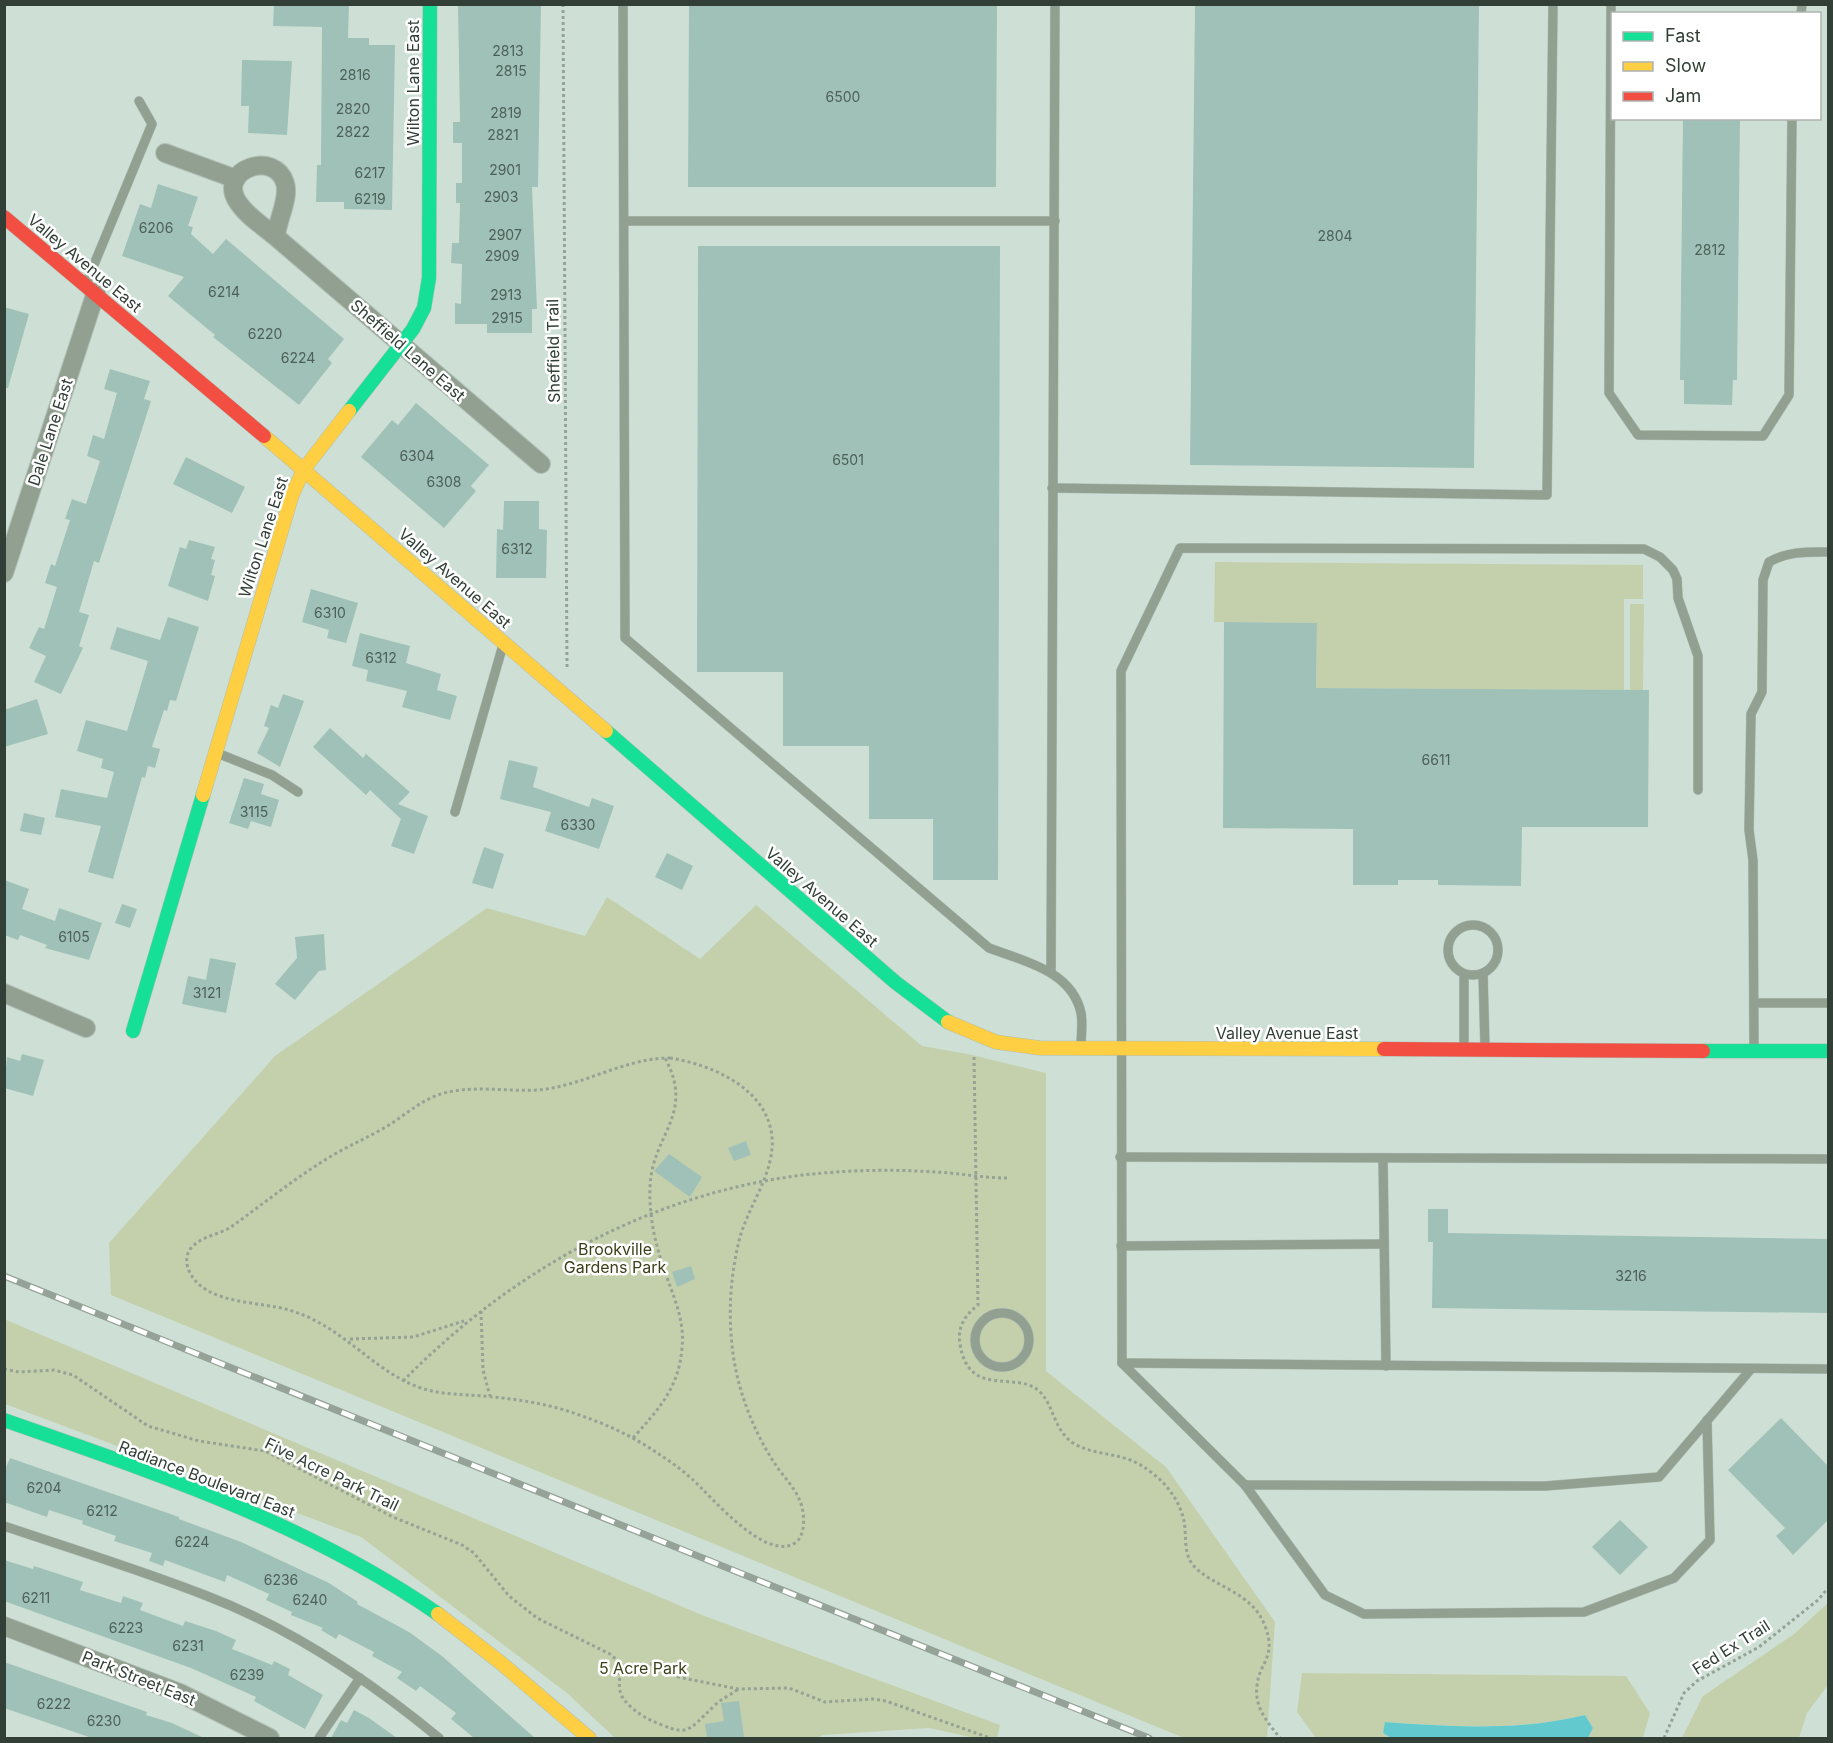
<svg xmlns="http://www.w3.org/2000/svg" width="1833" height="1743" font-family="Inter,sans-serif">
<rect width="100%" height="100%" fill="#cee0d5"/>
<g fill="#c4d0ac">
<path d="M1215 562 1643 565V599H1624V690L1316 688 1317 623 1214 622Z"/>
<path d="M1630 604H1644L1643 690H1630Z"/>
<path d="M607 897 700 959 756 905 922 1046 968 1054 1046 1073V1371L1166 1467 1275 1622 1267 1738H1184L111 1295 109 1243 275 1056 487 908 585 936Z"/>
<path d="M4 1319 702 1615 1000 1725 997 1738H975L929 1728 823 1735 818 1738H615L567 1693 361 1537 5 1404Z"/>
<path d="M1828 1603V1685L1807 1713 1799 1738H1682L1703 1696 1794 1634Z"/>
<path d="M1302 1673 1626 1676 1650 1713 1643 1738H1588L1593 1728 1585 1715C1520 1731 1452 1727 1386 1722L1383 1733 1391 1738H1316L1297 1712Z"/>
</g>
<path fill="#62cacf" d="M1585 1715 1593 1728 1588 1738H1391L1383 1733 1385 1722C1452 1727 1520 1731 1585 1715Z"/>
<g fill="#a0c1b8">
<path d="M274 4H349L348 38H369V45H395L392 210 344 209V202H316L317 165H321L322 27 273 26Z"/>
<path d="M458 4H541L538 187H532L537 309H532V333H487V324H455V303L461 304 462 264 451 263 452 243H459L460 203H456V183H462V143H453V122H460Z"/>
<path d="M689 4H997L996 187H688Z"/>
<path d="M1195 4H1479L1474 468 1190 465Z"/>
<path d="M242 60 292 61 287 135 248 133 249 106H241Z"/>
<path d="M1683 118H1740L1737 380H1733L1732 405 1684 404V380H1680Z"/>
<path d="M158 184 198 197 188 226 193 227 191 234 213 254 226 239 344 339 328 359 332 363 299 405 213 337 215 335 168 296 184 277 122 256 140 204 151 208Z"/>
<path d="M698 246H1000L998 880H933V819H869V746H783V672H697Z"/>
<path d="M4 307 29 314 8 388H4Z"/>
<path d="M110 369 150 381 144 399 151 401 99 563 94 561 79 612 89 615 79 646 83 648 61 694 34 682 46 656 29 648 39 627 44 629 57 587 45 583 51 564 55 566 70 520 65 519 72 499 86 504 100 461 87 456 93 435 104 439 117 393 104 389Z"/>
<path d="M416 403 489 465 471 486 476 491 444 528 361 457 392 420 398 425Z"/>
<path d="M186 457 245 487 232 513 173 484Z"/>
<path d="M504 501H539V529L547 530 546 578H496L497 529 503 530Z"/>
<path d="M189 540 215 547 211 559 215 560 211 575 215 576 208 601 168 586 180 547 186 549Z"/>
<path d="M311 589 358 603 346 643 327 638 329 630 302 622Z"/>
<path d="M168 617 199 627 176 701 170 700 167 711 164 710 152 747 160 749 155 768 148 766 145 778 142 777 113 879 88 872 101 826 55 817 61 789 107 798 114 772 101 768 103 759 77 751 86 720 127 731 148 661 110 649 117 627 160 640Z"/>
<path d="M1224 622 1317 623 1316 688 1649 690 1648 827H1522L1521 886 1438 885V880H1398V885H1353V829L1223 828Z"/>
<path d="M360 633 410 646 406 663 441 674 437 690 457 696 450 720 402 707 407 691 366 681 368 670 352 666Z"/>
<path d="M283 694 304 701 280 767 257 753 269 728 264 726 271 705 278 708Z"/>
<path d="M37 699 48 734 4 747V710Z"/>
<path d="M330 728 363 758 366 754 410 792 398 804 428 816 414 854 391 846 401 819 370 790 366 795 313 747Z"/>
<path d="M509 760 538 767 533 787 589 807 592 798 614 806 599 849 545 831 551 812 500 799Z"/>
<path d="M244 778 264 784 261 794 279 800 271 827 251 821 248 829 229 823Z"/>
<path d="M24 813 45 818 41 835 20 831Z"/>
<path d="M484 847 504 854 493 889 472 883Z"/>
<path d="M667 853 693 866 682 890 655 877Z"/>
<path d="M4 880 29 889 22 909 55 921 59 908 102 923 89 960 45 948 47 945 20 935 18 940 4 935Z"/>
<path d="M122 904 137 909 130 928 115 923Z"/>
<path d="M324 934 326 970 319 971 295 1000 275 984 297 958 295 937Z"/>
<path d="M210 958 236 963 226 1013 182 1004 188 976 206 980Z"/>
<path d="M22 1054 44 1060 33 1096 4 1088 7 1057 20 1061Z"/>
<path d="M746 1141 751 1155 734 1161 728 1148Z"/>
<path d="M669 1154 702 1177 690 1197 654 1171Z"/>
<path d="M1428 1209H1448V1233L1828 1239V1313L1432 1308 1433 1242H1428Z"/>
<path d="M691 1266 695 1279 677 1287 672 1272Z"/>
<path d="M1781 1418 1828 1466V1520L1793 1555 1776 1536 1785 1528 1728 1470Z"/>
<path d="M10 1458 179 1517V1519L241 1542 329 1583 358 1602 357 1604 409 1632 442 1656 535 1738H474L451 1719 456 1713 420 1686 416 1691 397 1678 402 1672 372 1656 374 1652 339 1634 336 1639 321 1630 323 1628 291 1615 292 1612 266 1600 269 1594 227 1575 225 1582 165 1560 163 1566 149 1561 152 1553 114 1541 116 1536 82 1524 83 1521 49 1510 47 1517 4 1502V1472Z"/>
<path d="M1620 1520 1648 1547 1620 1575 1592 1547Z"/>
<path d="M4 1560 33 1569 34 1566 83 1582 80 1590 121 1603 123 1596 143 1603 140 1610 183 1626 185 1621 216 1631 236 1640 232 1649 272 1665 274 1661 290 1669 288 1675 323 1695 305 1729 254 1701 256 1697 191 1668 4 1601Z"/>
<path d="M4 1662 147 1712 146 1715 172 1723 204 1738H92L4 1708Z"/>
<path d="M739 1701 744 1737 707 1738 705 1724 724 1721 721 1703Z"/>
<path d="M354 1710 369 1718 397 1738H331L341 1720 347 1723Z"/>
</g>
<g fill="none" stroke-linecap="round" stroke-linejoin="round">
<defs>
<g id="lane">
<path d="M623 4 625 638 989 948C1024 961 1072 971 1081 1013 1083 1023 1081 1036 1081 1047"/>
<path d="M1611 4 1609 393 1638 435 1763 436 1789 395 1792 118"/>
<path d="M1801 14 1802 4"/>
<path d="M625 221H1055"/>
<path d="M86 284 152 124 139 101"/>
<path d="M1052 488 1547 495 1553 4"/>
<path d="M217 753 272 775 298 792"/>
<path d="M1698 790V656L1678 598 1677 579 1673 570 1660 557 1644 549 1180 548 1121 671 1122 1363 1245 1485 1325 1595 1364 1614 1584 1612 1674 1578 1710 1540 1707 1420"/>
<path d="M455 812 503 645"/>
<circle cx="1473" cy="950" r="25"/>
<path d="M1051 972 1055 4"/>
<path d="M1483 973 1485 1048"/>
<path d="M1754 1003H1828"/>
<path d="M1464 1049V974"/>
<path d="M1754 1049 1753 860 1749 830 1751 714 1762 692 1763 580 1769 562C1788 551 1808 552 1828 552"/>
<path d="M1120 1157 1828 1159"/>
<path d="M1383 1158 1386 1366"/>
<path d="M1121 1246 1384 1244"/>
<circle cx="1002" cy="1340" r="27"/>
<path d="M1122 1363 1828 1369"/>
<path d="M1245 1485 1545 1486 1659 1477 1751 1369"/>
<path d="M4 1526C72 1549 141 1570 207 1596 291 1628 370 1681 439 1738"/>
<path d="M319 1738 360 1678"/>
</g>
<g id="street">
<path d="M165 153 236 179"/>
<path d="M276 237C277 220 290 198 285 183 275 150 220 169 236 199 244 214 263 226 276 237L541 464"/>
<path d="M4 573 96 292"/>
<path d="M4 993 86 1028"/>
<path d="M4 1626 180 1693 270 1738"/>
</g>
<g id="fast">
<path d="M349 411 413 329 424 308 429 278 430 4"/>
<path d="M606 731 895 982 948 1022"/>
<path d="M133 1031 203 795"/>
<path d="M1703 1051H1828"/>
<path d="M4 1420C155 1473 305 1522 438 1614"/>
</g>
<g id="slow">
<path d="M264 436 606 731"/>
<path d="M203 795 292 495 304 469 349 411"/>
<path d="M948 1022 996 1042 1040 1048 1384 1049"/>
<path d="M438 1614 501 1663 589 1738"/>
</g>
<g id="jam">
<path d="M4 217 264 436"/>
<path d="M1384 1049 1703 1051"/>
</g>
</defs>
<use href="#lane" stroke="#b0beb6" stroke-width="10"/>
<use href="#street" stroke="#b0beb6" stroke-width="20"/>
<use href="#fast" stroke="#b0beb6" stroke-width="15"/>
<use href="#slow" stroke="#b0beb6" stroke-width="15"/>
<use href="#jam" stroke="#b0beb6" stroke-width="15"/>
<g stroke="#95a295" stroke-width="3" stroke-dasharray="3 3" stroke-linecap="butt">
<path d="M563 4 567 669"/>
<path d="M974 1057 978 1305C965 1315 957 1327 960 1344 969 1401 1018 1368 1041 1393 1054 1407 1054 1430 1073 1443 1100 1459 1123 1449 1152 1473 1168 1485 1180 1502 1184 1521 1187 1536 1183 1553 1193 1565 1212 1587 1252 1591 1265 1626 1277 1658 1259 1662 1257 1686 1254 1707 1268 1723 1280 1738"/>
<path d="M670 1058C721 1066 785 1098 770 1161 764 1187 748 1210 740 1237 731 1272 728 1309 732 1345 736 1386 752 1429 775 1464 783 1476 795 1488 800 1501 805 1513 806 1536 795 1543 765 1562 711 1496 692 1479 683 1471 673 1463 663 1457 638 1439 611 1426 582 1416 553 1405 524 1400 493 1397 469 1394 445 1396 421 1388 373 1372 344 1326 289 1310 259 1301 207 1305 190 1273 186 1265 185 1256 191 1248 201 1236 219 1235 231 1227 263 1204 294 1179 328 1158 346 1147 365 1139 384 1128 402 1118 418 1102 438 1095 469 1084 505 1092 538 1090 584 1086 624 1058 670 1058Z"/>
<path d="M481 1311 483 1370 490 1396"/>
<path d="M350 1339 413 1337 464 1321"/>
<path d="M4 1369 19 1372 54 1370 73 1375 148 1426 199 1441 265 1451 393 1517 462 1545 474 1553 509 1596 537 1618 610 1654 619 1662C622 1672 617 1684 621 1694 624 1703 639 1714 648 1719 689 1737 685 1734 715 1705 721 1699 731 1695 738 1689"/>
<path d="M403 1381C511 1271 649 1194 803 1175 846 1170 892 1169 935 1172 959 1173 983 1178 1007 1178"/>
<path d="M633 1438C658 1410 679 1388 682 1348 685 1319 673 1296 664 1269 655 1243 649 1216 650 1188 651 1135 696 1115 665 1058"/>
<path d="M620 1665 651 1664 678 1677 738 1689 789 1688 825 1702 873 1699 886 1701 990 1738"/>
<path d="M1664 1738 1684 1693 1697 1681 1759 1647 1818 1600 1828 1588"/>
</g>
<use href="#lane" stroke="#92a091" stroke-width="9"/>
<use href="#street" stroke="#92a091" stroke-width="18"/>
<use href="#fast" stroke="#16e098" stroke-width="14"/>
<use href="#slow" stroke="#ffcf43" stroke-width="14"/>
<use href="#jam" stroke="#f24e42" stroke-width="14"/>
<defs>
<path id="rail" d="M4 1276 1149 1738"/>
</defs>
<use href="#rail" stroke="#95a297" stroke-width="7"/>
<use href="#rail" stroke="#fff" stroke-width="4.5" stroke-dasharray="14" stroke-linecap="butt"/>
</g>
<g text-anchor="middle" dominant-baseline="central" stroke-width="5" stroke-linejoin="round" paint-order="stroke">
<g font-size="14" fill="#4d6057">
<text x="508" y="50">2813</text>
<text x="511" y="70">2815</text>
<text x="355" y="74">2816</text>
<text x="843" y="96">6500</text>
<text x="353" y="108">2820</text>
<text x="506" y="112">2819</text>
<text x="353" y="131">2822</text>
<text x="503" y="134">2821</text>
<text x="505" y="169">2901</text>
<text x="370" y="172">6217</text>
<text x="501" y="196">2903</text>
<text x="370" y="198">6219</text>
<text x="156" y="227">6206</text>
<text x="505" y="234">2907</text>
<text x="1335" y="235">2804</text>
<text x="1710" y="249">2812</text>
<text x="502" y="255">2909</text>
<text x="224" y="291">6214</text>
<text x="506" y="294">2913</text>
<text x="507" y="317">2915</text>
<text x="265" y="333">6220</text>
<text x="298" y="357">6224</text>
<text x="417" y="455">6304</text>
<text x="848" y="459">6501</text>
<text x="444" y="481">6308</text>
<text x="517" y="548">6312</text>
<text x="330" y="612">6310</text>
<text x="381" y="657">6312</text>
<text x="1436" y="759">6611</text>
<text x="254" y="811">3115</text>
<text x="578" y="824">6330</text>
<text x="74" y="936">6105</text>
<text x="207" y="992">3121</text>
<text x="1631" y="1275">3216</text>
<text x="44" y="1487">6204</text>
<text x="102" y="1510">6212</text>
<text x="192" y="1541">6224</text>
<text x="281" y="1579">6236</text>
<text x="36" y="1597">6211</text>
<text x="310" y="1599">6240</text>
<text x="126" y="1627">6223</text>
<text x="188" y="1645">6231</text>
<text x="247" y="1674">6239</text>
<text x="54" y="1703">6222</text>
<text x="104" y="1720">6230</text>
</g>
<g font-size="16" fill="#313f37" stroke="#fff">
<text transform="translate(413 83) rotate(-90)">Wilton Lane East</text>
<text transform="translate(85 263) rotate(40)">Valley Avenue East</text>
<text transform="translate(408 350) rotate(41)">Sheffield Lane East</text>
<text transform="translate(553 351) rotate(-91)">Sheffield Trail</text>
<text transform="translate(50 432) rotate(-72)">Dale Lane East</text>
<text transform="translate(263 537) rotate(-72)">Wilton Lane East</text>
<text transform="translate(455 578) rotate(41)">Valley Avenue East</text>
<text transform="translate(822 897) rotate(41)">Valley Avenue East</text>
<text x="1287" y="1033">Valley Avenue East</text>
<text transform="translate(332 1474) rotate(26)">Five Acre Park Trail</text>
<text transform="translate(207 1479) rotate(21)">Radiance Boulevard East</text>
<text transform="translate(1731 1647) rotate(-32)">Fed Ex Trail</text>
<text transform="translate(139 1678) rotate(22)">Park Street East</text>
</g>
<g font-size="16" fill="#3c4019" stroke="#fff">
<text x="615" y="1249">Brookville<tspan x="615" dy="18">Gardens Park</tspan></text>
<text x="643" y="1668">5 Acre Park</text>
</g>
</g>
<rect width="1833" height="1743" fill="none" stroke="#313f37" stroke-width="12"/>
<rect x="1611" y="12" width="210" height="108" fill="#ffffff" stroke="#adb2af" stroke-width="1.5"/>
<rect x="1623" y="32" width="30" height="9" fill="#16e098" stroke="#adb2af" stroke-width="1.5"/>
<text x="1665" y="42" font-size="18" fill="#313f37">Fast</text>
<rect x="1623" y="62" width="30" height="9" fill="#ffcf43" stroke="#adb2af" stroke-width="1.5"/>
<text x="1665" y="72" font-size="18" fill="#313f37">Slow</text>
<rect x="1623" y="92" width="30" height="9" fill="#f24e42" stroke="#adb2af" stroke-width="1.5"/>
<text x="1665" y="102" font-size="18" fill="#313f37">Jam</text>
</svg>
